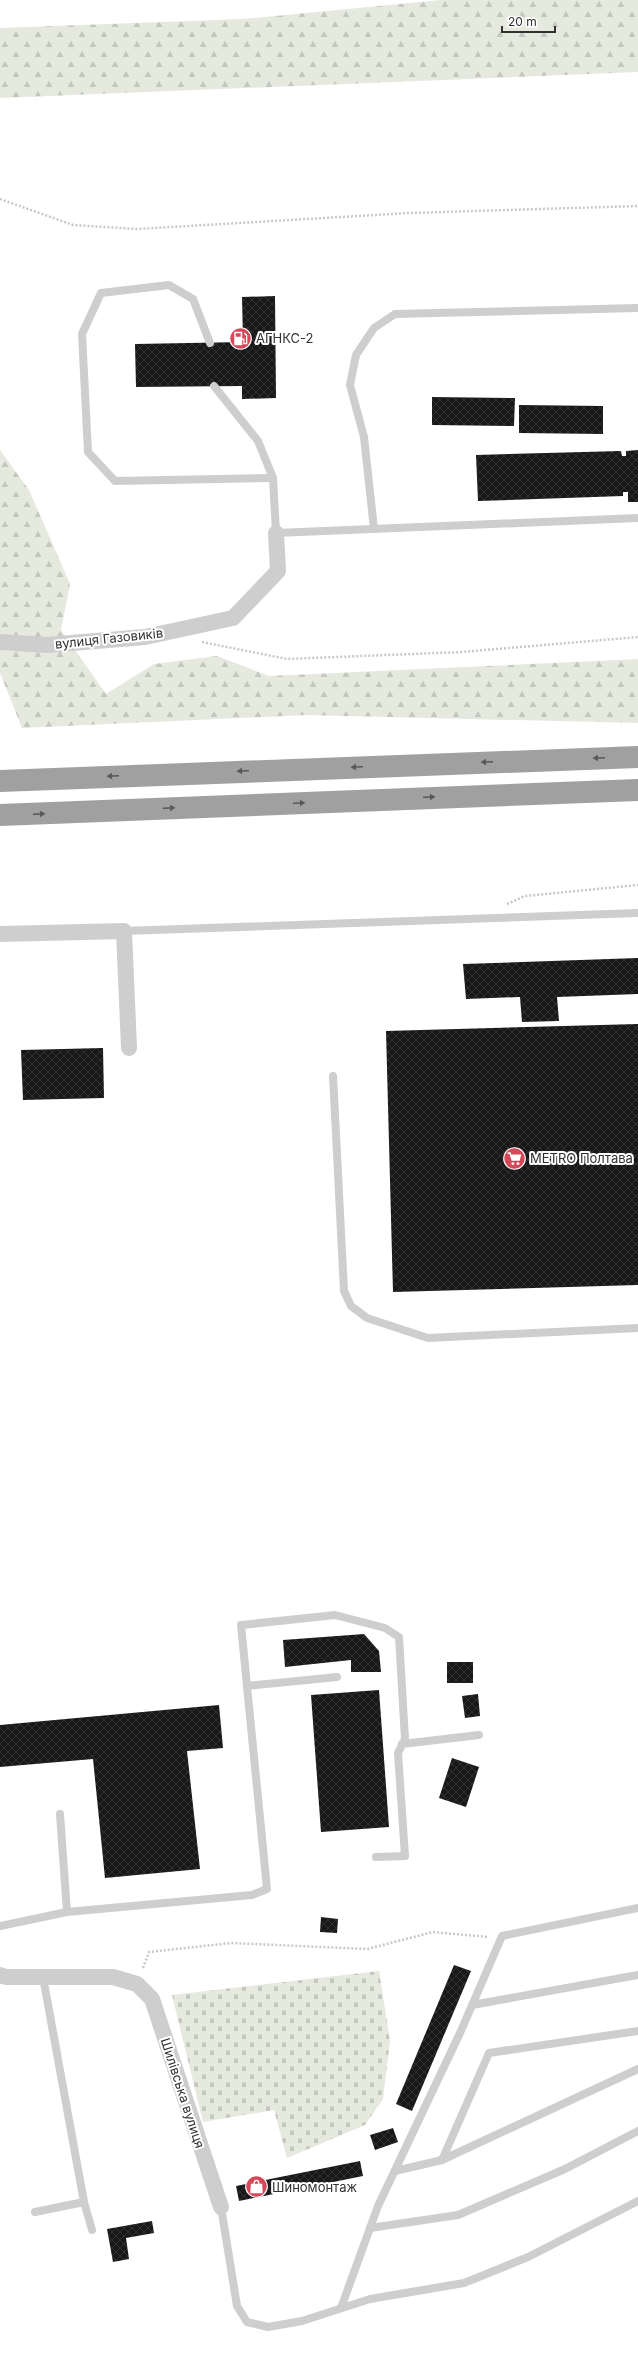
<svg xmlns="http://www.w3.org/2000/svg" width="638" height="2355" font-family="Inter,sans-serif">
<defs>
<pattern id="forest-firs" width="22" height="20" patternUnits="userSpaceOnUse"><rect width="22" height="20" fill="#e5e9de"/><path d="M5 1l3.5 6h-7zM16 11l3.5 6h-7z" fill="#c5c8bf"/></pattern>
<pattern id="cemetery-stones" width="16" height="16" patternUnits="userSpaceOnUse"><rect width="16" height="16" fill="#e5e9de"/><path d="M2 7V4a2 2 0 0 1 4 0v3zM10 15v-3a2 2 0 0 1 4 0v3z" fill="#c5c8bf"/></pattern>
<pattern id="building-cross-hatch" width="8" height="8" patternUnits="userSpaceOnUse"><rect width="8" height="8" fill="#181818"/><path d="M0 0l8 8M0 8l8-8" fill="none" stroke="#313131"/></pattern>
</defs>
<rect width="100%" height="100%" fill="#fff"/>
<g fill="url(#forest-firs)">
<path d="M441 0H638V72L0 98V28L243 19Z"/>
<path d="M0 450 29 490 70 584 61 630 106 694 154 664 217 656 269 676 638 659V723L306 715 22 728 0 673Z"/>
</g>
<path fill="url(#cemetery-stones)" d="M379 1971 390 2041 383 2099 365 2125 287 2158 274 2110 203 2122 172 1995Z"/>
<g fill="url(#building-cross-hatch)">
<path d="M275 296 276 398 242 399V386L136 387 135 344 243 342 242 297Z"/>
<path d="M432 397 515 398 514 426 432 425Z"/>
<path d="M519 405 603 406V434L519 433Z"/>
<path d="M638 450V502H628V492H623V496L478 501 476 455 621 451 622 456H626V451Z"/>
<path d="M638 958V994L557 997 559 1021 522 1022 520 997 466 999 463 964Z"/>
<path d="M638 1024V1285L393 1292 386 1031Z"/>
<path d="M103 1048 104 1098 23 1100 21 1050Z"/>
<path d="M364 1634 379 1651 381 1672H351V1660L285 1667 283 1640Z"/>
<rect x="447" y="1662" width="26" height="21"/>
<path d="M379 1690 389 1827 321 1832 311 1695Z"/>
<path d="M478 1694 480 1716 465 1718 462 1696Z"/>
<path d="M219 1705 223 1748 187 1751 200 1869 105 1878 93 1759 0 1767V1725Z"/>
<path d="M452 1758 479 1767 466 1807 439 1798Z"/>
<path d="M321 1917 338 1919 337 1933 320 1932Z"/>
<path d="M454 1965 471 1971 412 2111 396 2104Z"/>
<path d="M393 2128 398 2142 375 2150 370 2135Z"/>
<path d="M360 2161 363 2176 239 2201 236 2186Z"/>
<path d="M152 2221 154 2233 126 2238 129 2259 113 2262 107 2229Z"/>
</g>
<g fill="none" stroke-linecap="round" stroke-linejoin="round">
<g stroke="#c8c8c8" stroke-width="2.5" stroke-dasharray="2 2" stroke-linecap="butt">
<path d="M0 199 73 225 137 229 409 213 638 206"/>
<path d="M202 642 287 659 462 652 638 637"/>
<path d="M507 904 525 896 638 885"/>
<path d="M143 1968 149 1952 231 1943 367 1949 433 1932 488 1937"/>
</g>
<g stroke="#cecece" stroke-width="8">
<path d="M210 343 193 299 169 285 101 293 82 334 88 452 115 481 273 478"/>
<path d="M214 386 258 441 273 478 276 533 638 518"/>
<path d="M374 529 364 437 350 385 356 355 374 328 395 314 638 308"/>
<path d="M124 931 638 913"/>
<path d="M333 1076 344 1291 351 1306 367 1318 428 1338 638 1328"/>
<path d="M247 1686 337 1677"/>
<path d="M402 1744 479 1735"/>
<path d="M67 1912 252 1895 267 1889 241 1625 335 1615 385 1628 399 1637 405 1739 398 1753 405 1856 376 1857"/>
<path d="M0 1926 67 1912 60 1814"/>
<path d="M43 1977 84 2202 92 2230"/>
<path d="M472 2005 638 1975"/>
<path d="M442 2160 489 2053 638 2031"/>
<path d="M395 2171 442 2160 638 2069"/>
<path d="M221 2207 237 2306 247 2322 268 2327 302 2321 370 2299 464 2283 528 2257 638 2201"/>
<path d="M35 2212 84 2202"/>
<path d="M370 2228 458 2215 565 2169 638 2131"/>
<path d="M341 2308 378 2206 460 2033 502 1936 638 1908"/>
</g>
<g stroke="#cecece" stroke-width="16">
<path d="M0 642 47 645 145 637 233 618 278 571 276 533"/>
<path d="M0 934 124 931 129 1048"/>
<path d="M0 1975 6 1977H113L137 1984 152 1999 221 2207"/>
</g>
<g stroke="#a0a0a0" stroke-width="22">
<path d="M0 781 638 757"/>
<path d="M0 815 638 790"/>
</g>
</g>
<defs><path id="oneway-solid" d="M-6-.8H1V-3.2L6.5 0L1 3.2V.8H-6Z"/></defs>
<g fill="#585858">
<use href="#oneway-solid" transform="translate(599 758) rotate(178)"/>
<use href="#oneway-solid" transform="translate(487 762) rotate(178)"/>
<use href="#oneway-solid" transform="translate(357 767) rotate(178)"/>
<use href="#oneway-solid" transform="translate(243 771) rotate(178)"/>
<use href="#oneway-solid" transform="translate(113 776) rotate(178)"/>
<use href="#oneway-solid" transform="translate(429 797) rotate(-2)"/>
<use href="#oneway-solid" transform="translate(299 803) rotate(-2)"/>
<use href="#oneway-solid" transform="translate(169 808) rotate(-2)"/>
<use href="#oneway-solid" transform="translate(39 814) rotate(-2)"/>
</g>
<defs>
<symbol id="fuel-disc" viewBox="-11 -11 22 22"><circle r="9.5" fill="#d4485a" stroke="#fff"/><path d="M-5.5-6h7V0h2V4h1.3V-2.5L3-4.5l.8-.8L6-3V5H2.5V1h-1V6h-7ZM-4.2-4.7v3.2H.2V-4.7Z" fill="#fff"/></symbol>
<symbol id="supermarket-disc" viewBox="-11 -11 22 22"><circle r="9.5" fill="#d4485a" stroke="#fff"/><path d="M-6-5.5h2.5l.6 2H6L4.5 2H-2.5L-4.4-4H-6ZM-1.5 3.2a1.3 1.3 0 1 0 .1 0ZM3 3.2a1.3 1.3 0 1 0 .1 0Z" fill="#fff"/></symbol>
<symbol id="shop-disc" viewBox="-11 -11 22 22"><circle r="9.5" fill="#d4485a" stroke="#fff"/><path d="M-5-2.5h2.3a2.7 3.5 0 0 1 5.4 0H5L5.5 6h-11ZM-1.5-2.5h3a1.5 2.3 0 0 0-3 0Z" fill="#fff"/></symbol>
</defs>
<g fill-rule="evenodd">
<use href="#fuel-disc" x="228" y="326" width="25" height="25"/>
<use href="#supermarket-disc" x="502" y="1146" width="25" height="25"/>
<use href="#shop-disc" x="244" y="2174" width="25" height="25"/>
</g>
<g text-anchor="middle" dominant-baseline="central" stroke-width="4" stroke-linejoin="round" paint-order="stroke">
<g font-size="13" fill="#313131" stroke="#fff" text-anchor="start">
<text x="256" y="338">АГНКС-2</text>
<text x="530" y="1158">METRO Полтава</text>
<text x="272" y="2187">Шиномонтаж</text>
</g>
<g font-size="13" fill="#313131" stroke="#fff">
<text transform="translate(109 638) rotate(-6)">вулиця Газовиків</text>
<text transform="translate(183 2093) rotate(72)">Шилівська вулиця</text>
</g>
</g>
<path d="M502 26v6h53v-6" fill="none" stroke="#313131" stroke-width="2"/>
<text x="508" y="26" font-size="12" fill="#313131" stroke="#ffffff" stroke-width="3" paint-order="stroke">20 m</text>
</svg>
